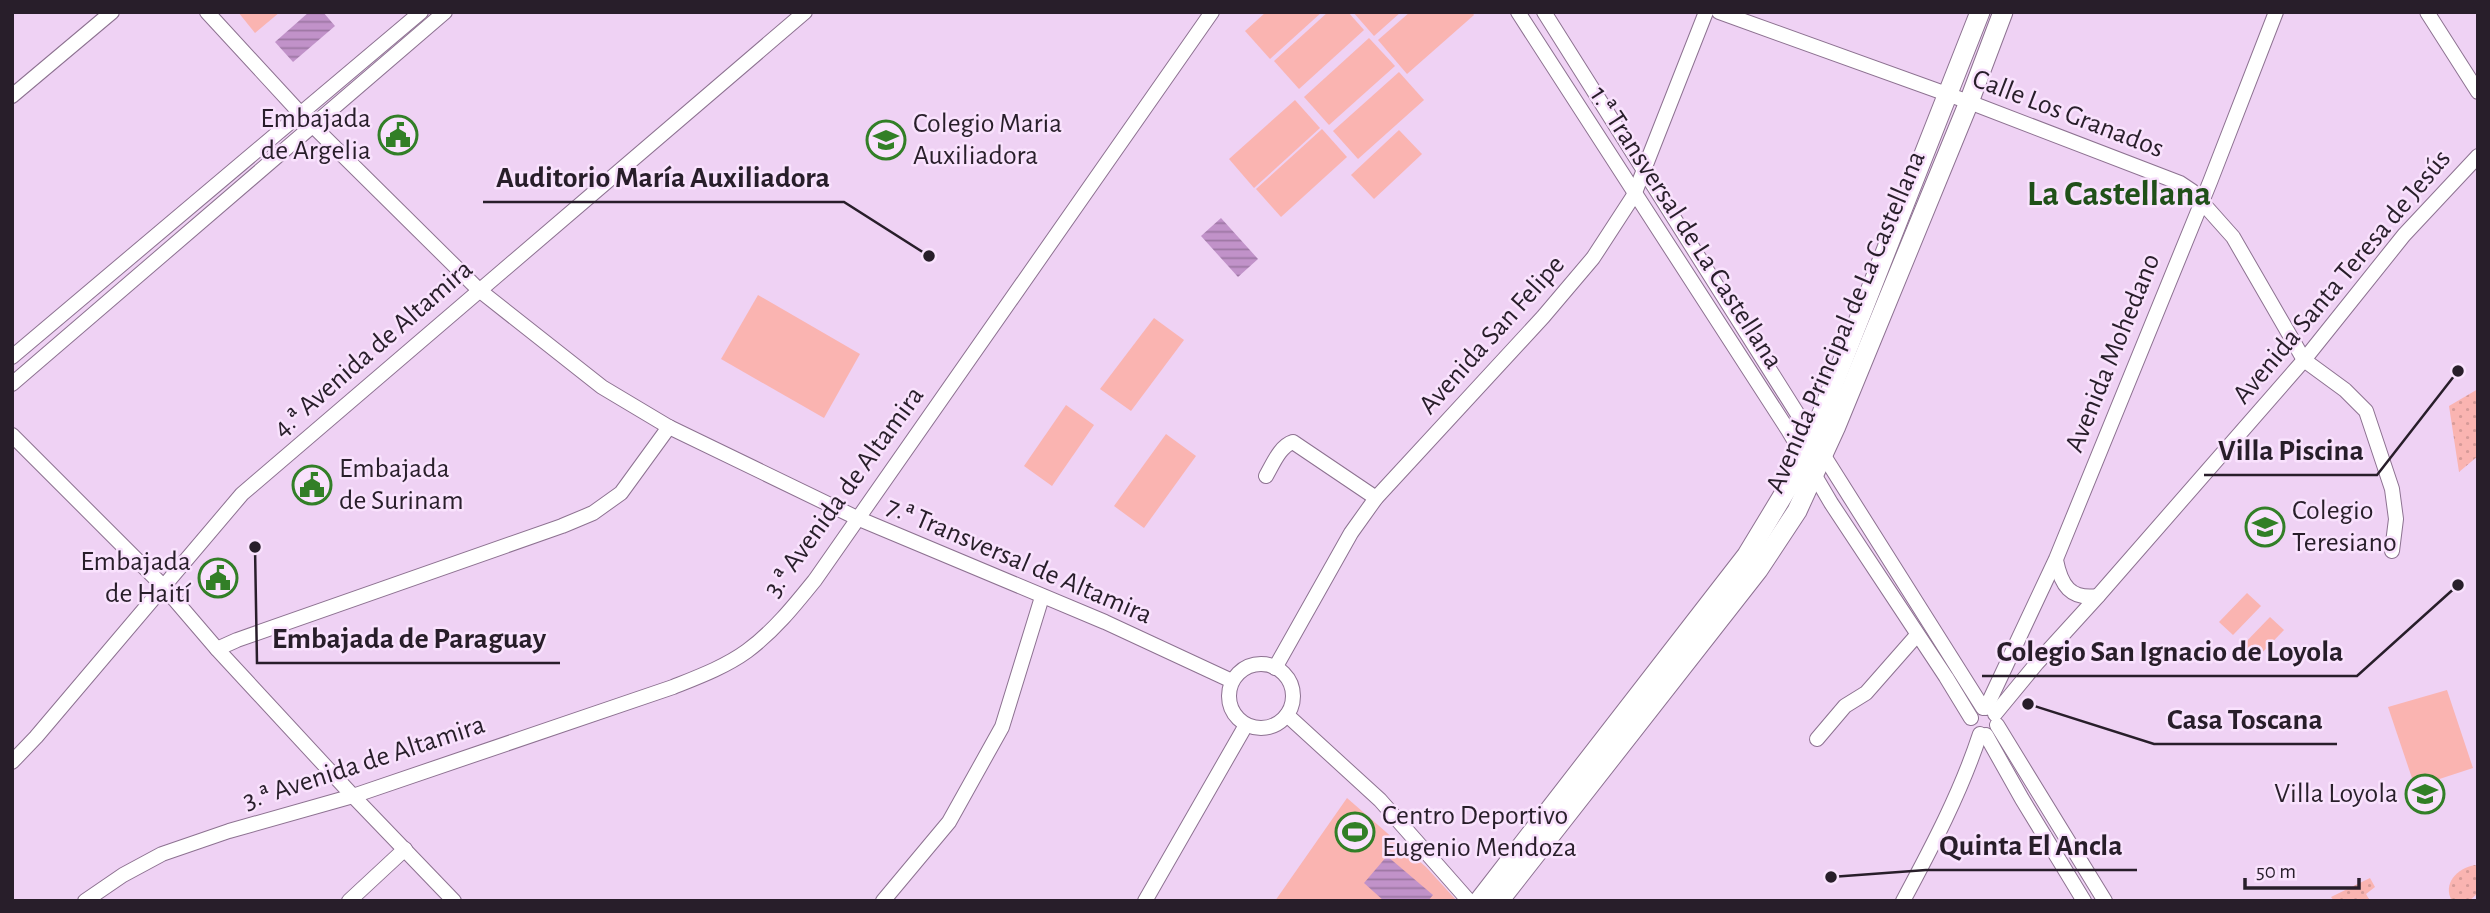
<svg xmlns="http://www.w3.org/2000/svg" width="2490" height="913" font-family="'Alegreya Sans',sans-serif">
<defs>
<pattern id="garden-dots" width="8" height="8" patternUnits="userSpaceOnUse" patternTransform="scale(1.75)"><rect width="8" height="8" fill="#fab4b1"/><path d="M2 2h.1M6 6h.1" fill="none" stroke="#d69a98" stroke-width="1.8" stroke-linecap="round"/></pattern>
<pattern id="water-rules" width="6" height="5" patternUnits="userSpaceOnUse" patternTransform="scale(1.75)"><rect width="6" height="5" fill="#c192c9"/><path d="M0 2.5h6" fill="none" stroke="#9d77a3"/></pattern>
</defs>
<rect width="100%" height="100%" fill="#efd2f4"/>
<g fill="#fab4b1">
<path d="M238 12H280L255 33Z"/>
<path d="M1266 12H1322L1270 59 1245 31Z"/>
<path d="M1328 12H1348L1364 30 1299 89 1274 61Z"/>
<path d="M1353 12H1401L1374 36Z"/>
<path d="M1410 12H1472L1474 15 1407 74 1378 40Z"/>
<path d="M1369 38 1395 66 1329 125 1304 97Z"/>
<path d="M1399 72 1424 100 1358 159 1333 131Z"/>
<path d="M1295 100 1320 128 1254 188 1229 159Z"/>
<path d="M1322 129 1347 157 1281 217 1256 189Z"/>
<path d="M1399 130 1422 154 1374 199 1351 175Z"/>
<path d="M758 295 860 354 824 418 721 359Z"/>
<path d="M1154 318 1184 340 1131 411 1100 389Z"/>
<path d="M1066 405 1094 425 1052 486 1024 466Z"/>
<path d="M1166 434 1196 456 1144 528 1114 506Z"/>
<path d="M2247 593 2261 606 2233 635 2219 622Z"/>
<path d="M2270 617 2284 630 2256 659 2242 646Z"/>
<path d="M2447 690 2473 768 2415 787 2388 707Z"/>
<path d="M1347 798 1426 867 1457 901H1275Z"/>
</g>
<g fill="url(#garden-dots)">
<path d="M2478 389V456L2459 472 2449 406Z"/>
<path d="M2475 865 2478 867V893L2469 901H2452C2442 884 2457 868 2475 865Z"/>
<path d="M2370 878 2375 887 2366 894 2370 901H2334L2331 897Z"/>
</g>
<g fill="url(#water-rules)">
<path d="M309 12H323L335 26 293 62 275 42Z"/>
<path d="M1221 218 1258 259 1238 277 1201 236Z"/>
<path d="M1387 856 1433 895 1428 901H1384L1364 883Z"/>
</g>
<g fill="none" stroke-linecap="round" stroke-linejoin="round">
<defs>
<g id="street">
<path d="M207 12 300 113 479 290 602 387 669 427 857 518 1105 622 1232 681"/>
<path d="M1518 12 1788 430 1831 503 1946 677 1971 718"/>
<path d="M1544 12 1983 708"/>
<path d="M1719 12 1969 102 2180 183 2192 191 2233 237 2304 360 2345 390 2366 411 2392 489 2396 519 2392 551"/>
<path d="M2427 12 2478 92"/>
<path d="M12 96 112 12"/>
<path d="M12 357 421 12"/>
<path d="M12 384 445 12"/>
<path d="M12 435 163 586 217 649 353 796 454 901"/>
<path d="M1266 476C1273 464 1280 446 1293 442L1376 498"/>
<path d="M2056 560C2061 585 2070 600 2098 596"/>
<path d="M217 649 237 640 562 526 593 513 621 493 669 427"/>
<circle cx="1261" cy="696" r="32"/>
<path d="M1275 668 1351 533 1376 498 1543 317 1593 258 1634 195 1706 12"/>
<path d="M1986 708 2056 559 2210 182 2276 12"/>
<path d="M1995 714 2037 663 2098 596 2304 360 2404 235 2478 156"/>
<path d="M1287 715 1380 800 1469 901"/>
<path d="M1997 725 2105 901"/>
<path d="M1986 735 2022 799 2084 901"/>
<path d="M1817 739 1845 706 1866 693 1917 635"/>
<path d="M12 762 36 737 242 494 805 12"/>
<path d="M85 901 123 875 162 854 229 831 353 796 673 687C698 677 725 667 747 651 774 631 794 606 815 580L1212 12"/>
<path d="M349 901 405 849"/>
<path d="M883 901 949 822 1002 727 1042 597"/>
<path d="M1145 901 1246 725"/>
<path d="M1903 901C1932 847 1961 792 1980 734"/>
</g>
<g id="secondary">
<path d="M1479 901 1747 555 1802 464 1980 12"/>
<path d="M1499 901 1758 570 1797 511 1836 426 1969 102 2003 12"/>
</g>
</defs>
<use href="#street" stroke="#8d7291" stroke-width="16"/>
<use href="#secondary" stroke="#8d7291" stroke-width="21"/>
<use href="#street" stroke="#fff" stroke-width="14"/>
<use href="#secondary" stroke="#fff" stroke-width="19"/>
</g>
<defs>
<symbol id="civic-ring" viewBox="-11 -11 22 22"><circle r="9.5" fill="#f9e2fd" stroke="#327f27" stroke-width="1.5"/><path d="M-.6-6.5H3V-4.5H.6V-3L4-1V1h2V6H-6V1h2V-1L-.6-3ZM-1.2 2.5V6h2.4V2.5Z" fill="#327f27"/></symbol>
<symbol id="school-ring" viewBox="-11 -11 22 22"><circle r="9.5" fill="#f9e2fd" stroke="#327f27" stroke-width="1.5"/><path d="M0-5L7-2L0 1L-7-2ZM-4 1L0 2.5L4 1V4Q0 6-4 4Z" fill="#327f27"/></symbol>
<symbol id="stadium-ring" viewBox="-11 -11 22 22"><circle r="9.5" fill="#f9e2fd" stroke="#327f27" stroke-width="1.5"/><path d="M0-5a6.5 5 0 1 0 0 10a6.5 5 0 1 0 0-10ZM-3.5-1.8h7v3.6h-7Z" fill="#327f27"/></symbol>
</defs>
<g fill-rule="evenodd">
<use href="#civic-ring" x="376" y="113" width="44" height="44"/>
<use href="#school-ring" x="864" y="118" width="44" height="44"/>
<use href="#civic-ring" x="290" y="463" width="44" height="44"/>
<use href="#school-ring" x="2243" y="505" width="44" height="44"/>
<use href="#civic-ring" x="196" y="556" width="44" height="44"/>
<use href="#school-ring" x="2403" y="772" width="44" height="44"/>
<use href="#stadium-ring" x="1333" y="810" width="44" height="44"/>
</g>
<g text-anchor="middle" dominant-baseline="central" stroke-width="5" stroke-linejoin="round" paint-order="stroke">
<g font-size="28" fill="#281e2a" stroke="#f9e2fd">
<text transform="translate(2068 114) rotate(21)">Calle Los Granados</text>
<text transform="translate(1686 228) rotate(57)">1.ª Transversal de La Castellana</text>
<text transform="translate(2342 277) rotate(-50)">Avenida Santa Teresa de Jesús</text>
<text transform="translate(1846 322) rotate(-67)">Avenida Principal de La Castellana</text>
<text transform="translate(1492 335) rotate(-48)">Avenida San Felipe</text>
<text transform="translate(373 349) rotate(-41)">4.ª Avenida de Altamira</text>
<text transform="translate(2113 353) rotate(-68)">Avenida Mohedano</text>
<text transform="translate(844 492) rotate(-54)">3.ª Avenida de Altamira</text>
<text transform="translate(1019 561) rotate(23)">7.ª Transversal de Altamira</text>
<text transform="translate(364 763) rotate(-18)">3.ª Avenida de Altamira</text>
</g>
<g font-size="28" fill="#281e2a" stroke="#f9e2fd" text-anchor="start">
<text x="371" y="119" text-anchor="end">Embajada<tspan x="371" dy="32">de Argelia</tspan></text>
<text x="913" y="124">Colegio Maria<tspan x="913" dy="32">Auxiliadora</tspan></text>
<text x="339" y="469">Embajada<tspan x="339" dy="32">de Surinam</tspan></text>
<text x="2292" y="511">Colegio<tspan x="2292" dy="32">Teresiano</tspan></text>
<text x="191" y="562" text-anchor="end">Embajada<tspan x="191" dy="32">de Haití</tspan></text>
<text x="2398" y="794" text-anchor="end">Villa Loyola</text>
<text x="1382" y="816">Centro Deportivo<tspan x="1382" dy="32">Eugenio Mendoza</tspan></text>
</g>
<g font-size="35" font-weight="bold" fill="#205019" stroke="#f9e2fd">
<text x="2119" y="194">La Castellana</text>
</g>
</g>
<path fill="none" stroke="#281e2a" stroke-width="2.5" d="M929 256L844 202H483M2458 371L2377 475H2204M255 547L257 663H560M2458 585L2357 676H1982M2028 704L2154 744H2337M1831 877L1926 870H2137"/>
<g fill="#281e2a" stroke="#f9e2fd" stroke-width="2.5">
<circle cx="929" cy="256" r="7"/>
<circle cx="2458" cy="371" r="7"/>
<circle cx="255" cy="547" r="7"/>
<circle cx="2458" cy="585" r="7"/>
<circle cx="2028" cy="704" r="7"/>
<circle cx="1831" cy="877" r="7"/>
</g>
<g font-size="30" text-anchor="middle" font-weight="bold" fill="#281e2a" stroke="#f9e2fd" stroke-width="5" stroke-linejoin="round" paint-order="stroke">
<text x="663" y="187">Auditorio María Auxiliadora</text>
<text x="2291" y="460">Villa Piscina</text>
<text x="409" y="648">Embajada de Paraguay</text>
<text x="2170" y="661">Colegio San Ignacio de Loyola</text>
<text x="2245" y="729">Casa Toscana</text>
<text x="2031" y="855">Quinta El Ancla</text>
</g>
<rect width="2490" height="913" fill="none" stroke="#281e2a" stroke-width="28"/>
<path d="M2245 878v10h114v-10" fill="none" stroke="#281e2a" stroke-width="3.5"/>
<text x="2256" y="878" font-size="21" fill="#281e2a" stroke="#f9e2fd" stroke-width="5" paint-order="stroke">50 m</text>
</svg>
